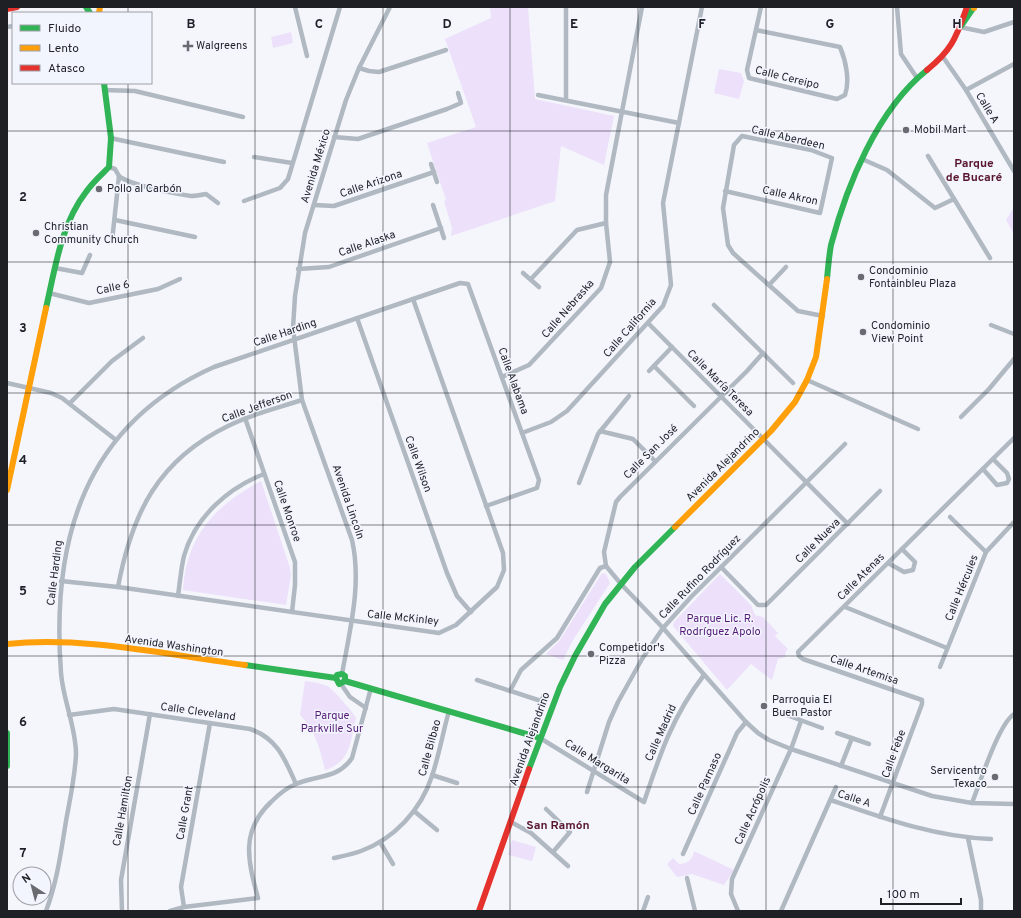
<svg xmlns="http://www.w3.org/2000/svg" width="1021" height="918" font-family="Overpass,sans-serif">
<rect width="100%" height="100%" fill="#f5f6fb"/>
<g fill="#ece0fa">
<path d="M490 7H528L535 99 614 116 604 165 561 146 555 201 451 236 452 228 444 201 446 200 427 143 476 127 445 39 491 18Z"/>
<path d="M291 32 293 43 273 48 271 37Z"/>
<path d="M719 69 741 73 744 81 739 99 714 93Z"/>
<path d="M1014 207V234L1006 220Z"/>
<path d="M261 481 289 565 291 575 286 605 183 590C186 536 216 505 261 481Z"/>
<path d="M602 573 606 574 610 583 573 640 563 660 546 654 560 640Z"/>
<path d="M720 574 751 605 755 615 763 617 778 633 775 636 788 649 785 653 786 657 778 659 772 680 751 664 727 690 673 626 674 622Z"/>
<path d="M305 681C312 682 320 683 327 686 331 687 354 713 356 718 350 742 351 762 325 770 320 750 316 731 300 715Z"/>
<path d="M512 840 536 847 532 861 508 855Z"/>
<path d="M694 851 734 870 724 885 692 874 677 877 667 864 673 858 679 864C688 864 693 859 694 851Z"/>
</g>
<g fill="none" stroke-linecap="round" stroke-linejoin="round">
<g stroke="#b0b8c2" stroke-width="4.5">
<path d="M295 7 307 56"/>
<path d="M566 7V100"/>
<path d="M897 7 901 54 917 78"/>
<path d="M7 27 13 26"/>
<path d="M960 27 984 32 1014 22"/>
<path d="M756 30 840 47C846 61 850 81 845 95L837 99 749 78 747 70 761 7"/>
<path d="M943 57 966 90 1014 171"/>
<path d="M359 68 369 71 379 72 446 50"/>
<path d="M104 90 135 91 243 117"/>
<path d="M966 90 1014 64"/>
<path d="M538 95 679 123"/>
<path d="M334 137 358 139 447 109 461 103 458 93"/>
<path d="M110 138 224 162"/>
<path d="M928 156 990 258"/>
<path d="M254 157 292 163"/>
<path d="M862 159 887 170 935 208 954 199"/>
<path d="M431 164 437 182"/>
<path d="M109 167 115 169 119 176 112 241"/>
<path d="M119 176C129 185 176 194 191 196 196 196 201 195 206 194L218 203"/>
<path d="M725 191 820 213 832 158 811 150 742 136 734 145 723 208 728 245 733 253 798 311 823 316"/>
<path d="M244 201 280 188 288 179 340 7"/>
<path d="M314 205 334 206 434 172"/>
<path d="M433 205 444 238"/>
<path d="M115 220 195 237"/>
<path d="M55 268 82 273 90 255"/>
<path d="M298 269 329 267 441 228"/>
<path d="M523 273 539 287"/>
<path d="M531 279 577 230 606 223"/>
<path d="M769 285 786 267"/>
<path d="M49 293 89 303 158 289 180 279"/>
<path d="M714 305 793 383"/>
<path d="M357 318 447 573 457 596 471 612"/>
<path d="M648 323 848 524"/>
<path d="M991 325 1014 334"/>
<path d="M763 353 747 371 620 497 616 502 604 552 606 566 621 584 663 628 746 722 758 733 769 740 791 749 932 796 972 803 1014 804"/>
<path d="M654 366 694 406"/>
<path d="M649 371 672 347"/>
<path d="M502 377 529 365 601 288 610 262 606 223V195L642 7"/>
<path d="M807 380 918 429"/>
<path d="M7 383 51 393 62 398 116 440"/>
<path d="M70 403 112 361 143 338"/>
<path d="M961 417 989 389 1014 359"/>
<path d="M245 418 295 562V585L292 612"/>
<path d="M600 431 633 439 655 461"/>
<path d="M522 433 551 422 567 411 663 306 671 285 663 203 702 7"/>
<path d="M983 469 997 485 1007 483 1009 479 1007 473 993 459"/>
<path d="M579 483 598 434 629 396"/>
<path d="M950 517 986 552"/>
<path d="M888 563 904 572 913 570 915 562 902 549"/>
<path d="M721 567 758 605H766L880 491"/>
<path d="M61 581 118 587 439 633 456 625 497 587 504 570 503 553 413 299"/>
<path d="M118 587C132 513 158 460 228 426 251 414 278 408 302 400"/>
<path d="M178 596C180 582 181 568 184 556 195 517 228 488 264 474"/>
<path d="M845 607 947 648"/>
<path d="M940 667 986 552 1013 523"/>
<path d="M342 674C350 629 362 584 352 540L302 400 293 328 295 296 305 233 346 100 359 68 390 7"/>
<path d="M477 680 541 701 544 695"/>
<path d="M341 684 350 697 366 708"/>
<path d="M510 691 521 670 557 638 600 568 606 566"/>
<path d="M784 714 822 728"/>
<path d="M69 715 114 709 250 729C277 738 285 759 296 784"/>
<path d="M837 733 869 744"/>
<path d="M540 738 644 802C660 754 673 715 704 675"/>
<path d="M841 766 852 738"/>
<path d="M432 775 457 783"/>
<path d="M587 792 609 722 618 702 642 659 663 628 691 597 845 444"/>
<path d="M831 800C883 818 935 837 991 839"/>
<path d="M972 803C980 783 998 725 1014 714"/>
<path d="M546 809 570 832 553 852"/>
<path d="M414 811 437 830"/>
<path d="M880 817 922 704V700L803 659 799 656 798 652 1014 438"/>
<path d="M511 822 531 833 568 866"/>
<path d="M968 838 981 900V911"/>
<path d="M380 842 393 864"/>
<path d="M683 854 737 733 746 722"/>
<path d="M334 858C343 856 353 854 361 851 394 839 421 810 432 776 439 755 443 732 449 711"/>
<path d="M687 878 695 911"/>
<path d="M184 907 181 887 210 723"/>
<path d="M46 911C57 882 61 852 66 821 70 799 75 777 76 754 76 727 63 700 61 673 51 540 84 425 214 367L460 283 468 284 539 480 537 488 486 506"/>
<path d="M122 911 121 880 150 714"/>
<path d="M170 911 184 907 258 898C248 861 240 831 271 802 278 795 286 788 296 784 317 775 338 779 352 758L371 688"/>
<path d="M643 911 648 897"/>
<path d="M738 911 731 894 732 879 791 749 801 721"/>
<path d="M781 911 836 787"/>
</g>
<g stroke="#30b455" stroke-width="6">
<path d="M86 7 90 13"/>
<path d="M961 26 974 7"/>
<path d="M827 279C828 268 829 256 831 245 847 185 877 110 927 70"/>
<path d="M46 308C55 269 61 224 86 192 92 183 101 175 109 167L111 138 104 83"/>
<path d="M245 665 336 678"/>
<path d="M336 678 339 684 345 681 540 738"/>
<path d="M336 678 337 675 342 674 345 676V681"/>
<path d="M7 733V766"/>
<path d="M529 769 560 687 575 656 605 604 635 567 675 527"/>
</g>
<g stroke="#ff9f0a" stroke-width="6">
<path d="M974 7V8"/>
<path d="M99 13 100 7"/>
<path d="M7 490 46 308"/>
<path d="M675 527 771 431 795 402 807 380 816 357 827 279"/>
<path d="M7 644C86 636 167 655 245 665"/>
</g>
<g stroke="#e5322d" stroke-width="6">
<path d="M7 9 17 7"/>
<path d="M927 70C953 49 956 37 967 7"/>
<path d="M479 911 529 769"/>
</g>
</g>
<path fill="none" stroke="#1f2025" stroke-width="1" stroke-opacity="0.55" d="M128 7V13M255 7V911M383 7V911M510 7V911M638 7V911M766 7V911M893 7V911M128 83V911M7 131H1014M7 262H1014M7 393H1014M7 525H1014M7 656H1014M7 787H1014"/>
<g fill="#6a6b70" stroke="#f2f5fe" stroke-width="1.5">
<path d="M186 40h4v4h4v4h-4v4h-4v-4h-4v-4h4z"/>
<circle cx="906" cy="130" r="4"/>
<circle cx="99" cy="189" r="4"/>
<circle cx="36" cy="233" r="4"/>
<circle cx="861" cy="277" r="4"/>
<circle cx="863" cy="332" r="4"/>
<circle cx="591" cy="654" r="4"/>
<circle cx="764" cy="706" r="4"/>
<circle cx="995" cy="777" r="4"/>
</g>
<g text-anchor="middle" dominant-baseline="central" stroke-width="3" stroke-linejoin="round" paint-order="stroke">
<g font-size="11" fill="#1f2025" stroke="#f2f5fe" text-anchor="start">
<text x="196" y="46">Walgreens</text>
<text x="914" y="130">Mobil Mart</text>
<text x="107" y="189">Pollo al Carbón</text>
<text x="44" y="227">Christian<tspan x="44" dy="13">Community Church</tspan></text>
<text x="869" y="271">Condominio<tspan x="869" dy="13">Fontainbleu Plaza</tspan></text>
<text x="871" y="326">Condominio<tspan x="871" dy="13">View Point</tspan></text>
<text x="599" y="648">Competidor's<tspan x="599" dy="13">Pizza</tspan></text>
<text x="772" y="700">Parroquia El<tspan x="772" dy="13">Buen Pastor</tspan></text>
<text x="987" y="771" text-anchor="end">Servicentro<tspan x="987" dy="13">Texaco</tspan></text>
</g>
<g font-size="11" fill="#1f2025" stroke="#f2f5fe">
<text transform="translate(787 78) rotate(14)">Calle Cereipo</text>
<text transform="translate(987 108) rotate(59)">Calle A</text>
<text transform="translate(788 138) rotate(13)">Calle Aberdeen</text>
<text transform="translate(316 166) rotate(-73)">Avenida México</text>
<text transform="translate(371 184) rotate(-19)">Calle Arizona</text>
<text transform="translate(790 196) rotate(12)">Calle Akron</text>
<text transform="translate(367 244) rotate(-19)">Calle Alaska</text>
<text transform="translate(113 288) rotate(-12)">Calle 6</text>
<text transform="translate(568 309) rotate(-49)">Calle Nebraska</text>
<text transform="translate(630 328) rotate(-49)">Calle California</text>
<text transform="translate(285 333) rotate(-19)">Calle Harding</text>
<text transform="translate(513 381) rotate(70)">Calle Alabama</text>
<text transform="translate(720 383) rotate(45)">Calle María Teresa</text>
<text transform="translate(257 407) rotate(-20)">Calle Jefferson</text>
<text transform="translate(651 452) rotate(-45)">Calle San José</text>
<text transform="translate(418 464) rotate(70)">Calle Wilson</text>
<text transform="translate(723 465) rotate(-45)">Avenida Alejandrino</text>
<text transform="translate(348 502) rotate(71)">Avenida Lincoln</text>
<text transform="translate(287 511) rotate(71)">Calle Monroe</text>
<text transform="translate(818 541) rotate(-45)">Calle Nueva</text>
<text transform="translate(55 573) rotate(-83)">Calle Harding</text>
<text transform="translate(700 577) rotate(-46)">Calle Rufino Rodríguez</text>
<text transform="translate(861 577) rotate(-45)">Calle Atenas</text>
<text transform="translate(962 588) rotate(-68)">Calle Hércules</text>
<text transform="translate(403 618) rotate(6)">Calle McKinley</text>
<text transform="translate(174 646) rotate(8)">Avenida Washington</text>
<text transform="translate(864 670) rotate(19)">Calle Artemisa</text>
<text transform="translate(198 712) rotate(8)">Calle Cleveland</text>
<text transform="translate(661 733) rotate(-66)">Calle Madrid</text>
<text transform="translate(530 739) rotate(-70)">Avenida Alejandrino</text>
<text transform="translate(430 748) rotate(-75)">Calle Bilbao</text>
<text transform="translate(894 754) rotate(-70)">Calle Febe</text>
<text transform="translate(597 762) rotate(32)">Calle Margarita</text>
<text transform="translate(705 784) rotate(-66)">Calle Parnaso</text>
<text transform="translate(854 799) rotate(18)">Calle A</text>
<text transform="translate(123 811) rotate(-80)">Calle Hamilton</text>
<text transform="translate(753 811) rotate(-66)">Calle Acrópolis</text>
<text transform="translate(185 813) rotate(-80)">Calle Grant</text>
</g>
<g font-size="11" fill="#531876" stroke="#f2f5fe">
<text x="720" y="619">Parque Lic. R.<tspan x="720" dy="13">Rodríguez Apolo</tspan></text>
<text x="332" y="716">Parque<tspan x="332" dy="13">Parkville Sur</tspan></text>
</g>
<g font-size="12" font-weight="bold" fill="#59152b" stroke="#f2f5fe">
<text x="974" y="164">Parque<tspan x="974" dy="14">de Bucaré</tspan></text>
<text x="558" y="826">San Ramón</text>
</g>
</g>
<g font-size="13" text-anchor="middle" font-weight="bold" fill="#1f2025" stroke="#f2f5fe" stroke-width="3" stroke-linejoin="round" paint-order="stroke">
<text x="191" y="28">B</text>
<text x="319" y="28">C</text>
<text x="447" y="28">D</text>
<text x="574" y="28">E</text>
<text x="702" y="28">F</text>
<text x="830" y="28">G</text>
<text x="957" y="28">H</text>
<text x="23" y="201">2</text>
<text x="23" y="332">3</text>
<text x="23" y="464">4</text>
<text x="23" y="595">5</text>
<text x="23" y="726">6</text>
<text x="23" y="857">7</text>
</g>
<rect width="1021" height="918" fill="none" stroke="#1f2025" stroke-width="16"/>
<rect x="12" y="12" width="140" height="72" fill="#f2f5fe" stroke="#9ea0a7"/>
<rect x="20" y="25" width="20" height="6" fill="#30b455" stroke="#9ea0a7"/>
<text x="48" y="32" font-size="12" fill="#1f2025">Fluido</text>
<rect x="20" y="45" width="20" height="6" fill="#ff9f0a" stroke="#9ea0a7"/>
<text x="48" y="52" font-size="12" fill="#1f2025">Lento</text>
<rect x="20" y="65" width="20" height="6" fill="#e5322d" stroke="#9ea0a7"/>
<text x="48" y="72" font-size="12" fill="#1f2025">Atasco</text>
<g transform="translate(32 886) rotate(324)"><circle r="19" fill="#f2f5fe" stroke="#9ea0a7"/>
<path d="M0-3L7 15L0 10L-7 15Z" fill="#6a6b70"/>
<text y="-6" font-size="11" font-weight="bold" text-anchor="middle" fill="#1f2025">N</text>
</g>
<path d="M881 898v6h80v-6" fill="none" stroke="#1f2025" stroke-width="2"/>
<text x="887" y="898" font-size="12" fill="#1f2025" stroke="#f2f5fe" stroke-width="3" paint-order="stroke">100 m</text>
</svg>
